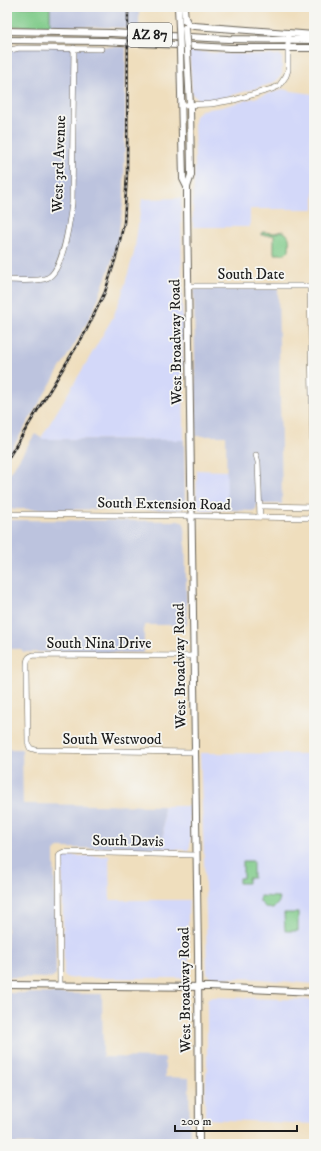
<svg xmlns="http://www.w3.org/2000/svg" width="321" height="1151" font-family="'IM FELL DW Pica',serif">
<rect width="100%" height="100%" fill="#f6f6f2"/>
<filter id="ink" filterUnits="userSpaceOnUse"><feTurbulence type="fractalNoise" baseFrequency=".025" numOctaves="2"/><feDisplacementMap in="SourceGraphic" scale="8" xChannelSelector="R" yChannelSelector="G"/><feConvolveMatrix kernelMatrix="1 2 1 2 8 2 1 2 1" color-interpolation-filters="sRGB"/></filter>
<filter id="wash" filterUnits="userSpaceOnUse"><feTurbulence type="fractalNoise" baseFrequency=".012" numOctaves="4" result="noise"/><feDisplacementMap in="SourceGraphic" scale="16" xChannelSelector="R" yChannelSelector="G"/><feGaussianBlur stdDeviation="0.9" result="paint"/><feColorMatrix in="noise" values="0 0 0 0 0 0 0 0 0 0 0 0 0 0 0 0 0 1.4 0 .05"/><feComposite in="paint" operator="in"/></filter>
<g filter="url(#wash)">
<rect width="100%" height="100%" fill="#efdebd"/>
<g fill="#d3d8f9">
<path d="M189 51 230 54 276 55 279 54 282 58V73L280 77 276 81 267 85 219 99 202 100 198 99 193 95 192 92Z"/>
<path d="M282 89 292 91 313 94 312 152 314 153V209H250V227H193V199L195 165 194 120 195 116 201 110 222 107 278 91Z"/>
<path d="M181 198 184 440 43 439 41 438 85 365 113 317 121 297 134 253 142 199Z"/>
<path d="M197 470 227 471V510H201L198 509 196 506Z"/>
<path d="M200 753 314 754V984L260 979 214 977H210L207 973 206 914Z"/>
<path d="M163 806H190V846L188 850 164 849Z"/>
<path d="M68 856H109L110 900H189L188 915 189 973 187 978H68L65 976 64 975 62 863 63 858Z"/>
<path d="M212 997 314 1000V1124L205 1119V1097L207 1062V1002L208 999Z"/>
</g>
<g fill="#bcc3de">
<path d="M50 7H105L107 9H120V7H139V26H143V30H142V49L126 47 124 198 117 243 111 264 96 304 87 323 7 457V44H12L13 46 53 45 126 47V28L77 26 50 27Z"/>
<path d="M198 288H278L282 504H257L256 510 252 511 227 510 226 436H196L194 293V290Z"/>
<path d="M35 434 43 439 184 440 185 504 184 508 182 509 179 510 7 509V478Z"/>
<path d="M7 520 178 521 183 522 185 527 187 625H144V653L24 652 21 649H7Z"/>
<path d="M7 749H22L23 804 163 806 164 849 59 848 55 850 54 852 56 974 53 978 7 977Z"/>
<path d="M7 993 102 994 103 1057 165 1058V1077L189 1078 190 1144H7Z"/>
</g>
<g fill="#7eca88" stroke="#4d7352">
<path d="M7 7H50V27L7 26Z"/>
<path d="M282 231C292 235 289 243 289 251L284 254H274V235H262V232L275 233Z"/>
<path d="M243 861H253V878H248V883H239V878H243Z"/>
<path d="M260 896 278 897V899H279V902L273 909 266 908 260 902Z"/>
<path d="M284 913H298V931H285Z"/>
</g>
</g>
<g filter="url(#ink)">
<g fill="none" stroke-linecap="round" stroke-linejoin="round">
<defs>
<g id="minor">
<path d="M7 51 19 48 101 49"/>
<path d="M182 105 211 104 234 100 272 89 279 86 286 76 288 70V36"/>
<path d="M7 280C18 280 37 282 47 278 63 272 70 219 72 203L74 48"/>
<path d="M188 286H314"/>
<path d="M310 286 314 509"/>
<path d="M256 455 258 462 260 517"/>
<path d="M260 506 314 507"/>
<path d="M7 512 13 514 198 516 314 518"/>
<path d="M193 656 34 655C26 657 27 662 27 669L28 743 30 748 36 750 194 752"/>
<path d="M60 985 59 857 60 854 64 852 196 855"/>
</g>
<g id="major">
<path d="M178 7 179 28"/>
<path d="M184 7 185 21"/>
<path d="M185 18 188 24 194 26 314 35"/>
<path d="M7 31 111 33 228 39 314 40"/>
<path d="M7 40 103 41 230 48H314"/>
<path d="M180 51 183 179 187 187"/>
<path d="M187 51 190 105 191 175 187 187V206L198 953 199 1144"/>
<path d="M7 985 209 987 314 992"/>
</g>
</defs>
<use href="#minor" stroke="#666054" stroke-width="6"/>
<use href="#major" stroke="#666054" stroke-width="8"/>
<use href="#minor" stroke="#fff" stroke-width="5"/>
<use href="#major" stroke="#fff" stroke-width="6"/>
<defs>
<path id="rail" d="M7 460 86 331 105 292 116 257 124 223 127 174 128 7"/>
</defs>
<use href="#rail" stroke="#1c1c1c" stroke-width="2.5"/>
<use href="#rail" stroke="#f6f6f2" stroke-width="1" stroke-dasharray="3" stroke-linecap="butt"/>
<defs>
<g id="major-bridge">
<path d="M179 28 180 51"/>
<path d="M185 28 187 51"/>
</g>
</defs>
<use href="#major-bridge" stroke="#666054" stroke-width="8" stroke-linecap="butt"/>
<use href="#major-bridge" stroke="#fff" stroke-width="6"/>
</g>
</g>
<g text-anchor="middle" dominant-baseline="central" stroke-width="3.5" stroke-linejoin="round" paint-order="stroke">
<rect fill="#f6f6f2" stroke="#5d5d5c" stroke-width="1" x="128" y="23" width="44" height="24" rx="3"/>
<g font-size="14" font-weight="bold" fill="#1c1c1c">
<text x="150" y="35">AZ 87</text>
</g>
<g font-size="15" fill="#1c1c1c" stroke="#f6f6f2">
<text transform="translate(59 164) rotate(-88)">West 3rd Avenue</text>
<text x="251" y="274">South Date</text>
<text transform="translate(176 342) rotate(-91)">West Broadway Road</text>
<text transform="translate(164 504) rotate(1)">South Extension Road</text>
<text x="99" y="643">South Nina Drive</text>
<text transform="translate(180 666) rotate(-91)">West Broadway Road</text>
<text x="112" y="739">South Westwood</text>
<text transform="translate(128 841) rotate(1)">South Davis</text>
<text transform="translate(185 990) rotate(-91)">West Broadway Road</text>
</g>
</g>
<rect width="321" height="1151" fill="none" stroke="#f6f6f2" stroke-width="24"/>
<path d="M175 1125v6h122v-6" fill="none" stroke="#1c1c1c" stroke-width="2"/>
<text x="181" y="1125" font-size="12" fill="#1c1c1c" stroke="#f6f6f2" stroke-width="3" paint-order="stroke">200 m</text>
</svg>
